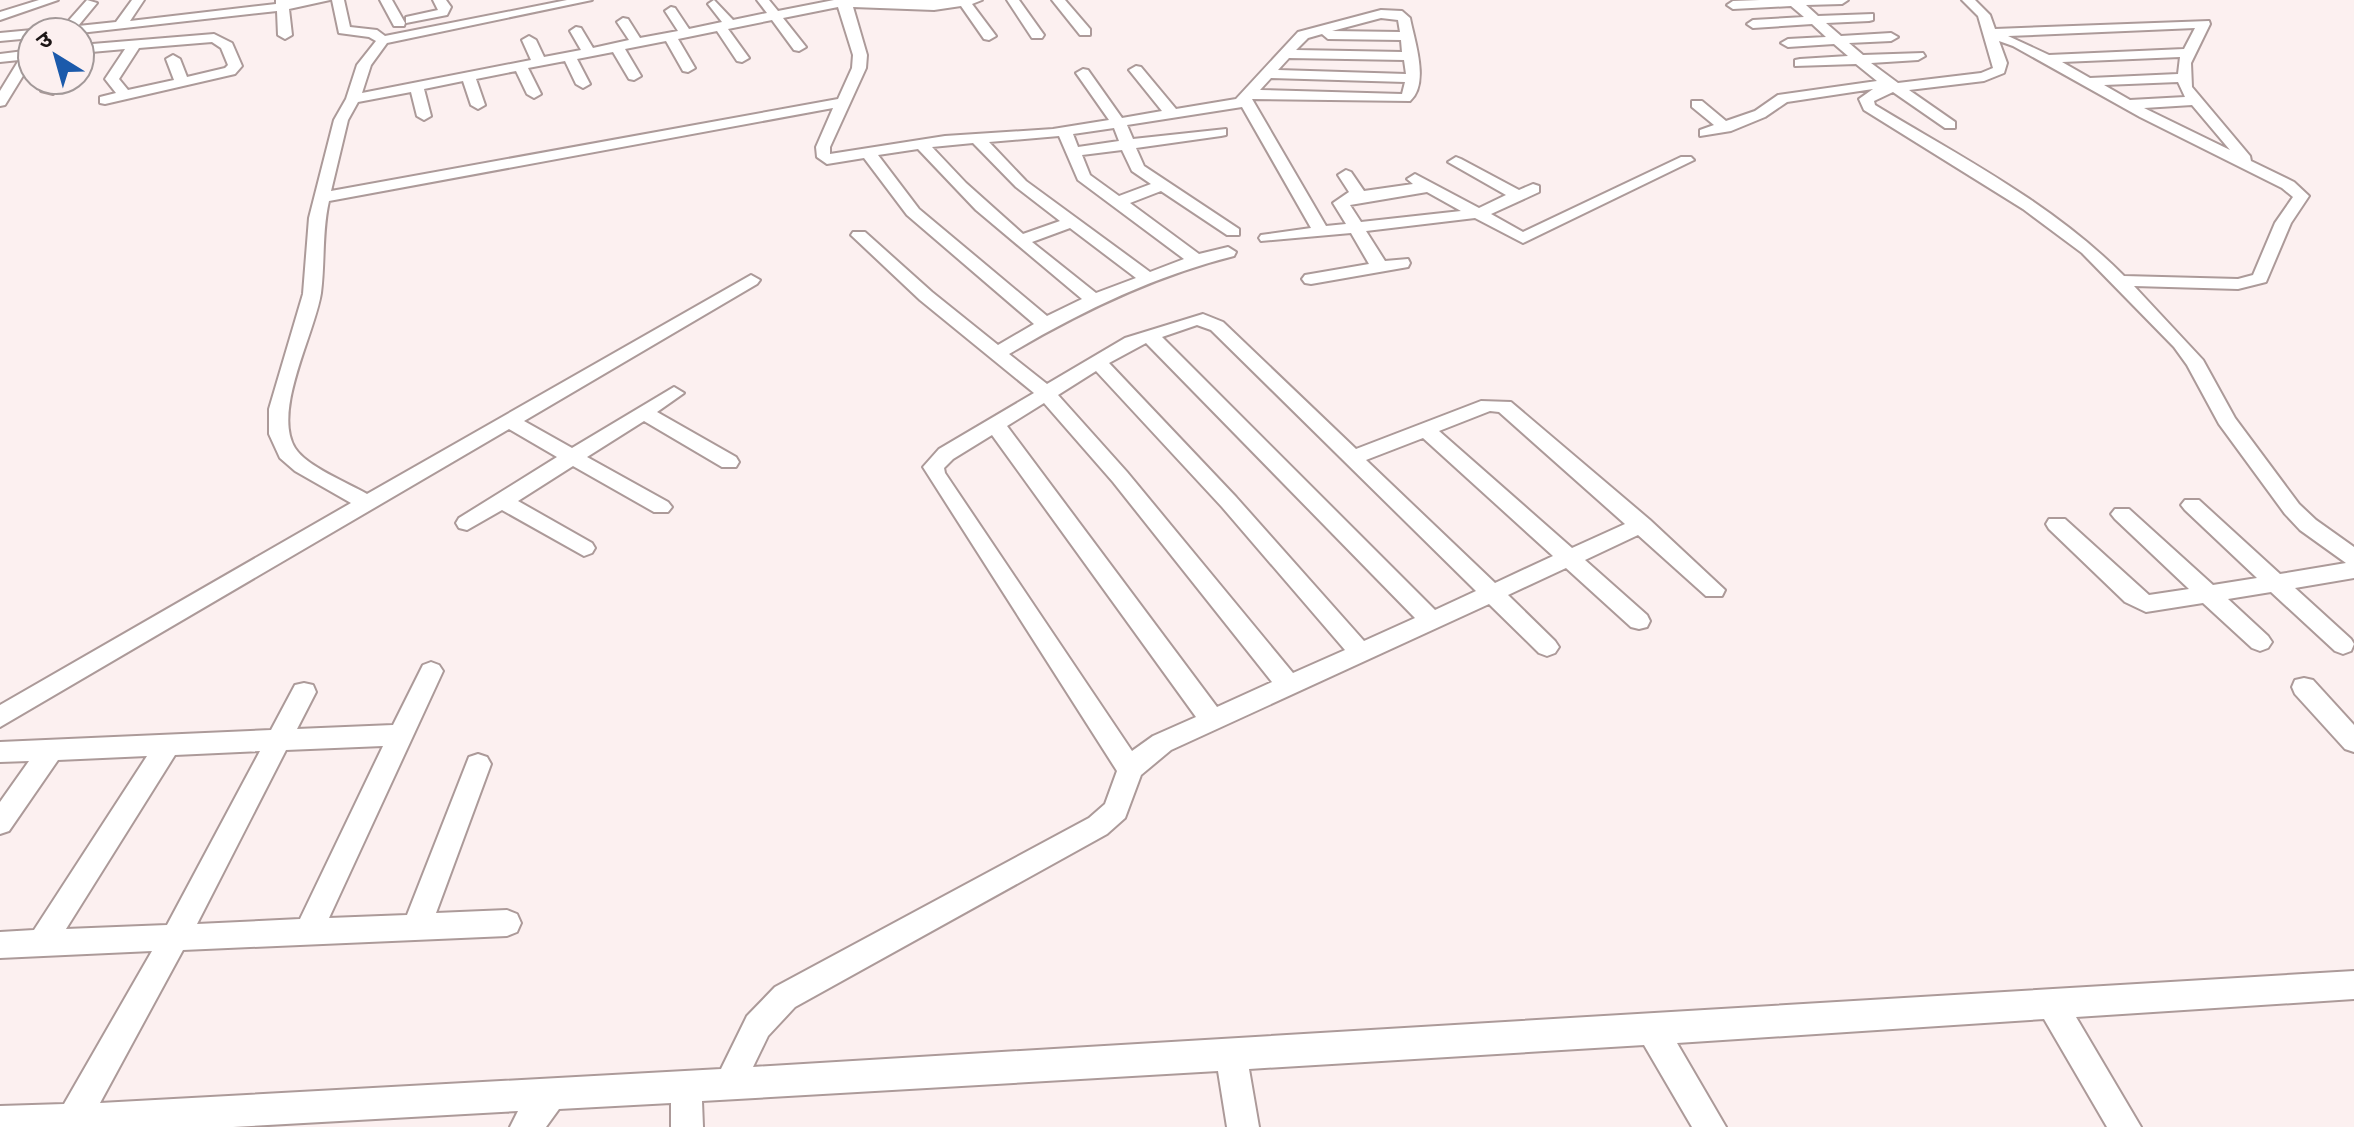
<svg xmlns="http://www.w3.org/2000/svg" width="2354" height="1127" font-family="'IBM Plex Sans','Noto Sans Devanagari',sans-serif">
<rect width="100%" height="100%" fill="#fcf0f0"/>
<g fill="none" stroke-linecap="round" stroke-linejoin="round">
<defs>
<g id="minor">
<path d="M39 0H58L0 20V12Z"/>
<path d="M87 0 97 3 78 26 116 22 132 0H144L130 21 276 4V0H330L289 9 292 35 285 39 278 35 277 11 80 33 47 32 63 27Z"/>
<path d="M332 0H344L350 27 377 30 385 36 567 0H592L387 43 371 65 362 93 531 60 522 40 529 36 536 40 544 57 581 50 570 31 576 27 581 28 593 48 629 40 617 22 623 18 628 19 640 38 678 31 665 11 671 7 675 8 689 29 722 22 708 4 714 0 733 20 767 13 757 0H769L778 11 834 0H982L972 4 996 36 989 40 984 39 961 6 934 10 853 7 867 55 866 68 830 147V154L945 136 1053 129 1109 120 1076 73 1083 69 1088 70 1122 118 1162 111 1129 70 1136 66 1141 67 1176 109 1236 99 1298 32 1381 10 1402 11 1410 18C1414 40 1430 83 1410 101L1252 99 1326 226 1346 224 1333 203 1349 192 1338 175 1346 170 1351 172 1364 191 1413 184 1407 179 1415 174 1479 208 1506 195 1448 162 1456 157 1461 159 1519 190 1533 184 1539 186V192L1491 214 1523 232 1681 157H1691L1694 160 1523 243 1475 218 1366 231 1385 261 1408 259 1410 263 1408 267 1311 284 1305 283 1302 279 1305 275 1369 264 1351 233 1261 241 1259 238 1261 235 1311 228 1242 107 1127 125 1133 139 1226 129V135L1221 136 1136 148 1144 166 1239 229V235H1227L1161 191 1130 203 1199 254 1228 247 1236 252 1234 256C1154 276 1080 312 1009 354L1047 384 1125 338 1203 314 1223 322 1356 449 1481 401 1511 402 1650 520 1725 590 1722 596H1706L1638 535 1585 560 1647 615 1650 621 1647 627 1639 629 1631 627 1566 568 1508 595 1555 641 1559 647 1555 653 1547 656 1539 653 1489 604 1171 750 1141 775 1125 818 1107 834 795 1007 768 1036 753 1067 2354 971V999L2076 1017 2141 1127H2107L2044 1019 1677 1043 1726 1127H1692L1644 1045 1249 1069 1259 1127H1227L1218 1071 702 1101 703 1127H671V1103L559 1109 546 1127H510L518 1111 233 1127H0V1106L64 1104 152 951 0 958V932L34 930 147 756 58 760 9 831 0 834V802L29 761 0 762V742L271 730 295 685 304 683 313 685 316 692 297 729 393 725 423 665 431 662 439 665 443 671 329 918 407 915 469 757 478 754 487 757 491 764 436 913 507 910 517 914 521 923 517 932 507 936 183 950 100 1103 721 1069 747 1016 775 987 1089 818 1105 804 1117 771 923 467 939 449 1034 393 920 300 851 235 853 232H865L932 292 998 345 1034 324 907 215 864 158 827 164 817 157 816 147 833 108 329 201C322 231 325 262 321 293 315 333 272 411 295 448 306 466 348 483 367 494L751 275 760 280 757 284 524 421 572 448 674 387 684 393 657 412 736 457 739 462 736 467H722L644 421 587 457 668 502 672 507 668 512H654L573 466 518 501 592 543 595 548 592 553 584 556 502 510 467 530 459 528 456 523 459 518 557 457 509 429 0 727V705L351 503 295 471 280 458 269 434V409L303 294 309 218 334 120 346 99 357 65 376 41 369 37 339 33ZM838 7 853 55 852 68 838 99 331 191 348 120 358 102 411 92 417 116 424 120 431 116 424 89 463 81 471 105 478 109 485 105 476 79 516 71 527 94 534 98 541 94 528 68 565 61 576 84 583 88 590 84 577 59 613 52 629 79 634 80 641 76 625 49 666 41 683 71 688 72 695 68 678 39 717 31 737 61 742 62 749 58 728 29 772 20 794 50 799 51 806 47 783 18ZM1381 18 1398 20 1400 32 1332 31ZM1322 34 1328 39 1401 40 1402 52 1296 50 1308 38ZM1289 58 1404 60 1406 74 1278 70ZM1271 78 1405 82 1402 94 1260 90ZM1114 128 1119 141 1078 147 1073 134ZM1059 136 1078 180 1184 259 1150 272 1026 181 989 142ZM973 143 1016 187 1060 221 1023 234 966 183 932 147ZM918 149 976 210 1082 299 1047 316 919 209 878 155ZM1122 150 1132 171 1151 184 1119 196 1090 175 1082 155ZM1427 192 1461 211 1361 222 1350 205ZM1070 228 1136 278 1096 293 1032 242ZM1197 325 1211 330 1476 591 1435 610 1162 337ZM1146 343 1415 618 1364 641 1236 497 1109 363ZM1096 371 1222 507 1345 650 1293 673 1127 472 1058 395ZM1044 403 1113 482 1272 682 1217 707 1007 426ZM1490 411 1499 412 1625 524 1572 548 1439 431ZM992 435 1196 717 1153 736 1132 751 945 473 944 468 953 459ZM1423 438 1553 556 1495 583 1366 460ZM383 746 300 919 197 924 286 750ZM260 751 167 925 66 929 175 755Z"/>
<path d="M380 0H392L405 23 404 26H394Z"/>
<path d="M433 0H446L451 7 447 15 406 23V17L438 10Z"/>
<path d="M1007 0H1019L1044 35 1042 38H1032Z"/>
<path d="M1052 0H1065L1090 29V35H1080Z"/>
<path d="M1760 0H1848L1842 4 1806 5 1818 16 1873 14V20L1869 21 1826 23 1841 36 1891 33 1898 37 1891 41 1849 43 1863 55 1923 53 1925 56 1918 60 1871 63 1898 83 1981 73 1993 68 1978 16 1962 0H1975L1990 15 1995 29 2209 21 2210 24 2191 63 2192 87 2250 156 2251 161 2294 182 2309 196 2291 223 2266 282 2238 289 2134 286 2203 360 2235 418 2299 504 2316 520 2354 547V578L2295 588 2351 639 2354 644 2351 651 2343 654 2335 651 2271 592 2228 599 2268 636 2272 642 2268 648 2260 651 2252 648 2203 603 2146 612 2125 602 2049 529 2046 524 2049 519H2065L2149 595 2189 589 2115 519 2111 514 2115 509H2129L2213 585 2257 578 2185 510 2181 505 2185 500H2199L2280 574 2346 563 2300 530 2285 514 2219 424 2187 365 2174 347 2082 253 2023 209 1864 110 1859 99 1873 89 1787 102 1765 117 1731 131 1700 136V130L1714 125 1692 107V101H1702L1726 121 1755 111 1778 95 1877 81 1856 64 1795 66V60L1800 59 1848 56 1834 44 1788 47 1781 43 1788 39 1826 37 1812 24 1753 28 1747 24 1753 20 1804 17 1791 6 1733 9 1727 5 1733 1ZM2195 28 2184 49 2049 55 2008 36ZM1999 41 2013 46 2140 117 2282 188 2293 197 2275 223 2253 275 2238 279 2124 276C2053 204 1961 157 1875 105L1874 101 1893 92 1945 128H1955V122L1909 90 1984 81 2004 73 2007 63ZM2180 57 2178 74 2090 78 2062 62ZM2178 82 2185 97 2130 100 2104 85ZM2192 105 2230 150 2144 108Z"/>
<path d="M32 30 37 32H32V38L0 41V33Z"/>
<path d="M214 34 232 43 242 66 235 74 105 104 100 103V97L116 93 105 79 125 49 80 53V45ZM212 42 221 48 228 65 225 68 187 77 180 59 173 55 166 59 174 80 128 90 119 79 139 48Z"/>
<path d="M32 50V61L5 105 0 106V91L19 60 0 62V54Z"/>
<path d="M44 80H58L53 94 41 91Z"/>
<path d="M2304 678 2313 680 2354 725V752L2345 749 2295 694 2292 687 2295 680Z"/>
</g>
</defs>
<use href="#minor" stroke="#ac9a99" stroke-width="4"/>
<use href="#minor" fill="#fff" fill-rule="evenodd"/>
</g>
<g transform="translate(56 56) rotate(323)"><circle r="38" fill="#fcf0f0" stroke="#a29898" stroke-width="2"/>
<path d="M0-6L14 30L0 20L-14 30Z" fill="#1b5aab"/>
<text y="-12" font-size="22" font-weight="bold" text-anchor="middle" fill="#1c1515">उ</text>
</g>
</svg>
